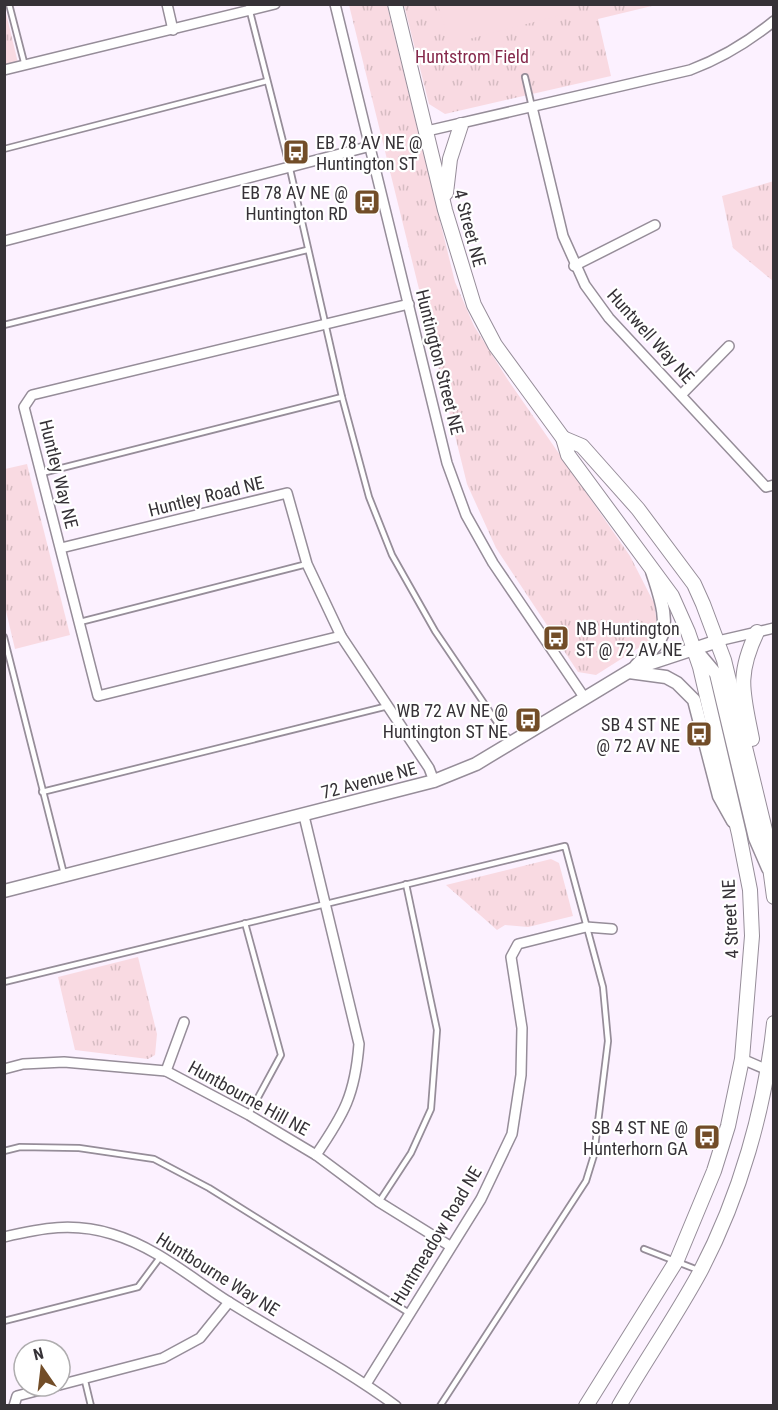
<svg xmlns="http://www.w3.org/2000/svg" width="778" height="1410" font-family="'Roboto Condensed',sans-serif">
<defs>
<pattern id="grass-tufts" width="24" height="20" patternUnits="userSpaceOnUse" patternTransform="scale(1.5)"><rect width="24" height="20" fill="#f9dae2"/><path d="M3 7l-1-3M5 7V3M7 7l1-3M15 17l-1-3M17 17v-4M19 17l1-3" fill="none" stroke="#d6bcc2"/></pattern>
</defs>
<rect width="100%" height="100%" fill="#fcf1ff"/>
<g fill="url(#grass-tufts)">
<path d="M4 5 19 67 4 70Z"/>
<path d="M349 5H387L455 282 474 326 508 380 630 556 654 603 657 624 651 640 596 675 578 672 496 548 467 484Z"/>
<path d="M404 5H656L598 19 611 76 445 114 429 104Z"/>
<path d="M774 181V281H773L733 248 722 196Z"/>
<path d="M27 464 70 635 15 649 5 607V469Z"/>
<path d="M551 859 559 863 573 916 528 927 505 925 497 930 446 885Z"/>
<path d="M138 957 157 1034 155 1055 148 1059 75 1050 58 977Z"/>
</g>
<path fill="#f9dae2" d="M438 5H559L561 15 450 44Z"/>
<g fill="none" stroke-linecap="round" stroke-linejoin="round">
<defs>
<g id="service">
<path d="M9 4 25 66"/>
<path d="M248 4 290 169 342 397 369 497 392 555 435 631 511 743"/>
<path d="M525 77 532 107"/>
<path d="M4 149 267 81"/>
<path d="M4 325 307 250"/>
<path d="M42 473 342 397"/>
<path d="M80 622 307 564"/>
<path d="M4 637 64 874"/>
<path d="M42 792 388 706"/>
<path d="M245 923 281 1055 249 1114"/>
<path d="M4 982 565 846 603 987 608 1041 594 1155 586 1181 440 1406"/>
<path d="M4 1151 20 1147 79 1148 154 1159 209 1188 409 1313"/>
<path d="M379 1202 411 1153 431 1109 437 1030 406 884"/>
<path d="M644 1249 698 1270"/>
<path d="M4 1321 138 1287 161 1256"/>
<path d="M85 1381 91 1406"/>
</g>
<g id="minor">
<path d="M167 4 173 30"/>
<path d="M335 4 447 463 466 515 493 563 584 697"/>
<path d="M4 70 275 4"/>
<path d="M532 107 563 236 585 285 609 318 766 487 774 485"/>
<path d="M427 131 690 70C722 58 747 43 774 21"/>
<path d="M4 241 367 147"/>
<path d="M574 266 655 225"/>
<path d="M681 395 729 346"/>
<path d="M61 548 287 493 307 564 341 636 429 768 434 781"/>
<path d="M341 636 98 696 24 407 32 395 409 304"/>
<path d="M718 641 774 628"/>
<path d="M304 816 359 1044C355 1095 344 1114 316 1155"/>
<path d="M742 1059 770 1071"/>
<path d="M4 1069 23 1064 64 1062 166 1071 249 1115 316 1155 379 1202 450 1246"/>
<path d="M166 1071 184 1022"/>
<path d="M4 1237C42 1228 73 1222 112 1234 156 1247 191 1278 229 1302 285 1337 343 1367 396 1406"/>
<path d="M366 1384 481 1199 512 1134 521 1075 522 1028 511 957 518 944 586 927 612 929"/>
<path d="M14 1406 17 1396 163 1358 200 1338 229 1302"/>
</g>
<g id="tertiary">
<path d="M695 649 716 674 755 838 768 868"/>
<path d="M636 666C643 658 653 650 659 641 671 622 658 591 652 571"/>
<path d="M629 672 666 677 677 683 694 700 719 796 733 821"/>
<path d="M4 891 434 781 476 764 633 669 718 641"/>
</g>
<g id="secondary">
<path d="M395 4 445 210 474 305 495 345 563 438 568 455 672 596 688 632 700 667 739 834 750 890 752 936 742 1059 728 1126 714 1171 677 1260 586 1406"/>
<path d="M446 193 450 159 461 125"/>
<path d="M563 438 582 446 638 509 694 584 703 604 724 660 765 830 774 897"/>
<path d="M752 739C743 693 736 676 757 632"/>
<path d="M619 1406C645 1361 675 1318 700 1272 740 1196 765 1108 774 1023"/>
</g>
</defs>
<use href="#service" stroke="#968d99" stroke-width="8"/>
<use href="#minor" stroke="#968d99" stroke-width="12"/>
<use href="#tertiary" stroke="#968d99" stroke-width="15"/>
<use href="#secondary" stroke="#968d99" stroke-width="16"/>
<use href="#service" stroke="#fff" stroke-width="4.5"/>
<use href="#minor" stroke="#fff" stroke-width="9"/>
<use href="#tertiary" stroke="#fff" stroke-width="12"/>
<use href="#secondary" stroke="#fff" stroke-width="14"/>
</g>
<defs>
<symbol id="bus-square" viewBox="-11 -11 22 22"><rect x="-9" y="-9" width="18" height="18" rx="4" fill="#724d28" stroke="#fff"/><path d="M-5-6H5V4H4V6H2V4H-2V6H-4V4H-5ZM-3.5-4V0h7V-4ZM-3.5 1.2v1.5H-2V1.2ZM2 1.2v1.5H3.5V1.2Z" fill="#fff"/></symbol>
</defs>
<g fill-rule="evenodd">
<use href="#bus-square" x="281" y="137" width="30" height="30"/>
<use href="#bus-square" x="352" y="187" width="30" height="30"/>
<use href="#bus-square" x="541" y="623" width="30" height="30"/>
<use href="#bus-square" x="513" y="705" width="30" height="30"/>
<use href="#bus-square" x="684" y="719" width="30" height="30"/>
<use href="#bus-square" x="692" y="1122" width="30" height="30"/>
</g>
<g text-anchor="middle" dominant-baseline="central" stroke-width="4.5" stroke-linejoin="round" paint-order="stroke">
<g font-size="18" fill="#85284b" stroke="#fff">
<text x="472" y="56">Huntstrom Field</text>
</g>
<g font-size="18" fill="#363237" stroke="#fff" text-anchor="end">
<text x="316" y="142" text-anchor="start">EB 78 AV NE @<tspan x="316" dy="21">Huntington ST</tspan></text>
<text x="348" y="192">EB 78 AV NE @<tspan x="348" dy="21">Huntington RD</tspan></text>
<text x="576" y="628" text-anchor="start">NB Huntington<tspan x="576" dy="21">ST @ 72 AV NE</tspan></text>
<text x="508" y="710">WB 72 AV NE @<tspan x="508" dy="21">Huntington ST NE</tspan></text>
<text x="680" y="724">SB 4 ST NE<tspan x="680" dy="21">@ 72 AV NE</tspan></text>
<text x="688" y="1127">SB 4 ST NE @<tspan x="688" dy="21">Hunterhorn GA</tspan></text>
</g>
<g font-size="18" fill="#363237" stroke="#fff">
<text transform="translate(470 228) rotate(75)">4 Street NE</text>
<text transform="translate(651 336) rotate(48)">Huntwell Way NE</text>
<text transform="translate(440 362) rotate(76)">Huntington Street NE</text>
<text transform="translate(59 474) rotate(76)">Huntley Way NE</text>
<text transform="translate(206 496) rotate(-14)">Huntley Road NE</text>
<text transform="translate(369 780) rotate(-15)">72 Avenue NE</text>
<text transform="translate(730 919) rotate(-93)">4 Street NE</text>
<text transform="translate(249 1098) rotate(29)">Huntbourne Hill NE</text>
<text transform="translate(436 1236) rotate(-59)">Huntmeadow Road NE</text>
<text transform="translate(218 1274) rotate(32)">Huntbourne Way NE</text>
</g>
</g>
<rect width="778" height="1410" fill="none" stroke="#363237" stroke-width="12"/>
<g transform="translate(42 1368) rotate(346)"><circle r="28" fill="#ffffff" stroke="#afadaf" stroke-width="1.5"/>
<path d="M0-4.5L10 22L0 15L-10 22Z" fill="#724d28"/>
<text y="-9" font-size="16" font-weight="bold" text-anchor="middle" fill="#363237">N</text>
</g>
</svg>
